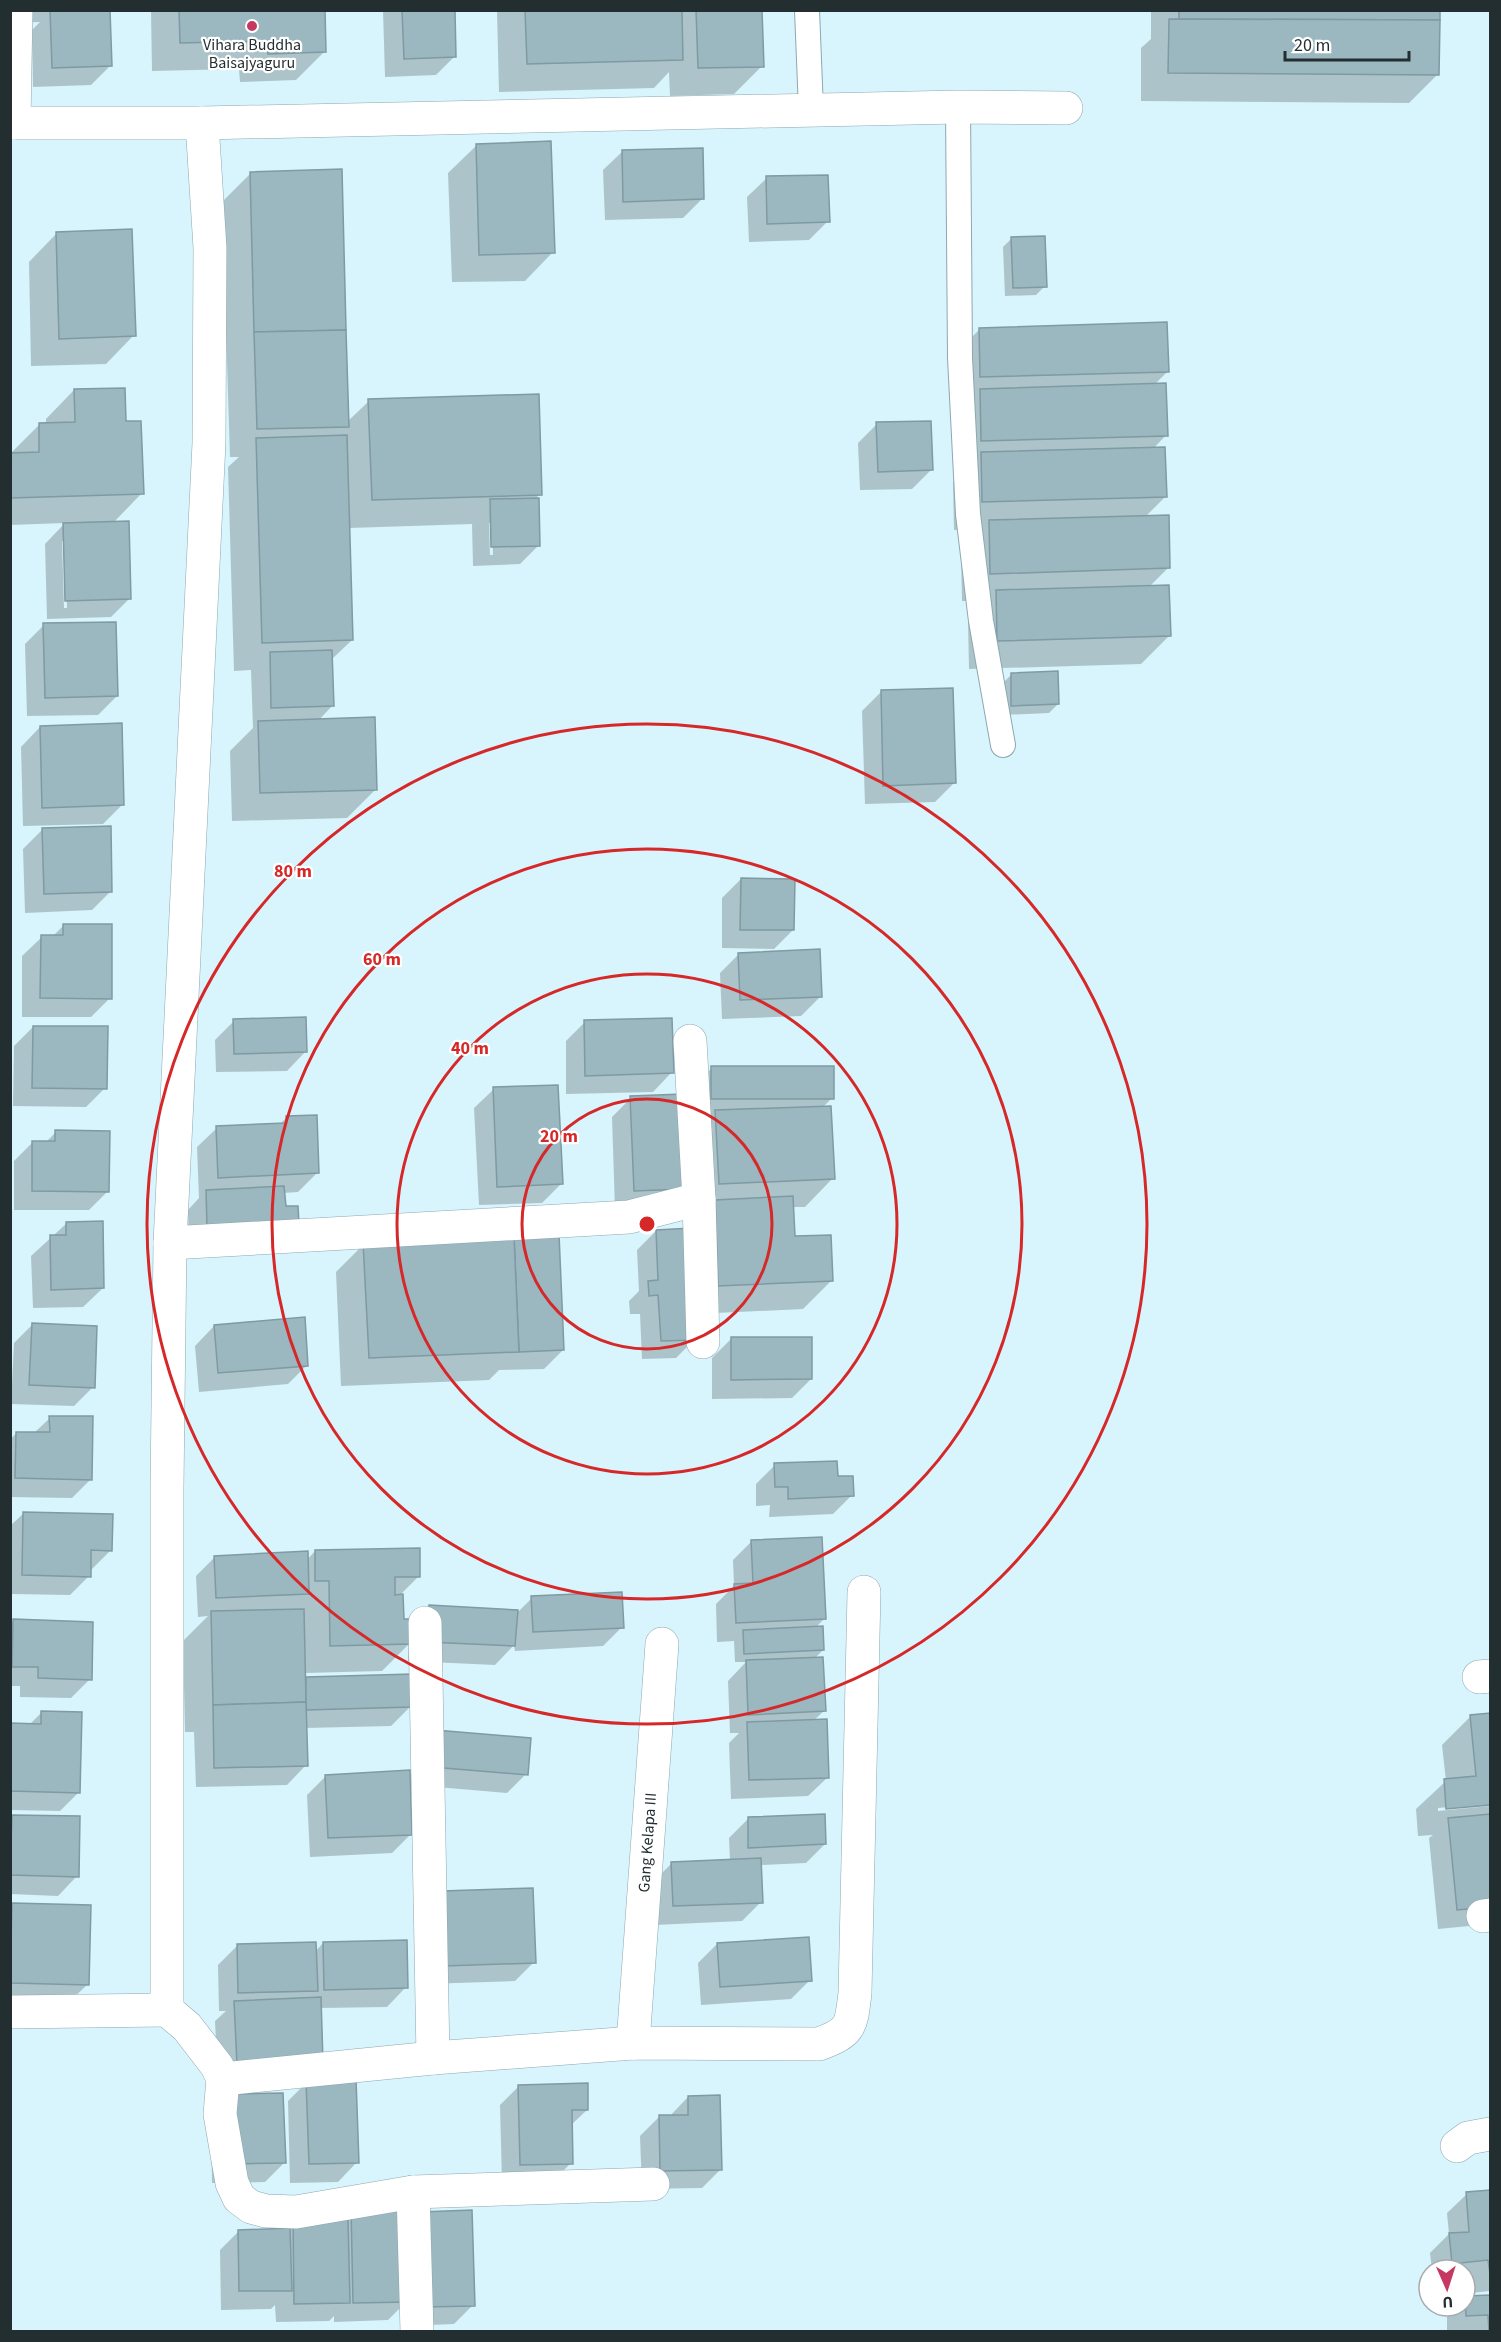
<svg xmlns="http://www.w3.org/2000/svg" width="1501" height="2342" font-family="'Source Sans 3',sans-serif">
<rect width="100%" height="100%" fill="#d8f4fd"/>
<g fill="#0003" fill-rule="evenodd">
<path d="M10 10H109L110 66 91 85 33 87 32 30 40 22 10 23Z"/>
<path d="M151 10H324V52L296 80 240 82 239 69 152 71Z"/>
<path d="M383 10H454L455 56 436 75 385 77Z"/>
<path d="M497 10H761L762 66 734 94 670 96 669 72 654 88 499 92Z"/>
<path d="M1151 10H1438V74L1409 103 1141 101V48L1151 39Z"/>
<path d="M477 145 553 252 525 281 452 282 448 173Z"/>
<path d="M623 151 702 199 683 218 605 220 603 170Z"/>
<path d="M251 173 347 422 369 401 540 494 537 497 539 545 520 564 473 566 472 524 349 528 352 640 331 660 332 706 318 721 376 789 347 818 232 821 230 751 253 728 251 670 234 671 228 467 239 457H230L222 202ZM489 523H492L493 555H490Z"/>
<path d="M767 178 828 221 809 240 749 242 747 197Z"/>
<path d="M57 233 134 335 106 364 31 366 29 262Z"/>
<path d="M1012 238 1045 286 1036 295 1005 296 1003 247Z"/>
<path d="M980 329 1167 372 1154 385 1166 435 1153 449 1165 497 1145 517 1168 568 1149 587 1169 636 1141 664 969 669 968 620 987 601H962L961 550 982 529 954 530 953 482 967 468 953 469 952 357Z"/>
<path d="M74 390 125 422 142 493 113 523 130 598 111 617 47 619 45 544 65 523 10 525V454L39 425H46V419ZM62 541H65L67 608H64Z"/>
<path d="M877 424 932 469 912 489 860 490 858 443Z"/>
<path d="M44 625 117 696 98 715 27 716 25 644Z"/>
<path d="M1011 675 1058 704 1049 713 1002 715V684Z"/>
<path d="M881 692 954 783 935 802 865 804 862 711Z"/>
<path d="M40 727 122 805 103 824 23 826 21 747Z"/>
<path d="M42 830 111 891 92 910 25 913 23 849Z"/>
<path d="M741 879 793 930 774 949 722 948V898Z"/>
<path d="M63 926 110 998 91 1017H22V956L42 937H52Z"/>
<path d="M739 954 820 997 801 1016 722 1019 720 973Z"/>
<path d="M234 1021 306 1051 287 1071 216 1072 215 1040Z"/>
<path d="M585 1022 672 1072 653 1092 566 1094V1041Z"/>
<path d="M33 1027 105 1088 86 1107 13 1106 14 1046Z"/>
<path d="M712 1068 832 1098 823 1107 833 1178 805 1207H792L794 1238 831 1281 803 1309 694 1314 695 1339 676 1358 642 1359 640 1314H630L629 1301 639 1291 637 1250 656 1231 687 1230 693 1087Z"/>
<path d="M494 1089 561 1184 542 1203 479 1205 474 1108Z"/>
<path d="M631 1098 685 1189 615 1209 612 1117Z"/>
<path d="M286 1118 317 1173 298 1192 283 1193 189 1246 188 1210 199 1198 197 1147 217 1128 279 1125Z"/>
<path d="M56 1132 108 1191 89 1210H14V1161L33 1142H46Z"/>
<path d="M67 1223 103 1288 83 1307 33 1308 31 1256Z"/>
<path d="M364 1244 563 1350 544 1369 499 1370 489 1380 341 1386 336 1272Z"/>
<path d="M33 1324 93 1387 74 1406 11 1404 14 1343Z"/>
<path d="M214 1326 307 1365 288 1384 199 1392 195 1346Z"/>
<path d="M731 1339 811 1379 792 1398 712 1399V1358Z"/>
<path d="M50 1418 91 1479 72 1498 10 1497V1439L17 1433H34Z"/>
<path d="M775 1465 852 1495 833 1514 769 1517 770 1505 756 1506V1484Z"/>
<path d="M24 1513 111 1550 92 1569H89V1576L70 1595 10 1594V1526Z"/>
<path d="M752 1541 824 1619 815 1628 823 1650 814 1659 824 1711 813 1721 828 1777 808 1796 731 1799 729 1743 739 1733H730L728 1681 746 1662H735L734 1641 717 1642 716 1604 734 1586 733 1560Z"/>
<path d="M315 1551 418 1577 399 1596 402 1621 410 1626 430 1607 516 1614 532 1598 622 1627 603 1646 515 1651 514 1645 495 1665 408 1661 409 1644 382 1671 304 1673V1681L307 1678 410 1707 391 1726 305 1728 306 1765 287 1785 196 1787 194 1732H185L183 1641 208 1616 198 1617 196 1576 215 1557 307 1560Z"/>
<path d="M13 1621 90 1679 71 1698 20 1697V1686H10V1624Z"/>
<path d="M42 1712 79 1792 60 1811 10 1810V1725H29Z"/>
<path d="M1490 1714V1803L1438 1808V1811L1490 1806V1924L1438 1929 1429 1838 1433 1835 1418 1836 1416 1809 1446 1781 1442 1745 1471 1716Z"/>
<path d="M416 1751 526 1774 507 1793 413 1785Z"/>
<path d="M326 1776 411 1834 392 1853 310 1857 307 1795Z"/>
<path d="M13 1816 77 1876 58 1896 10 1894V1818Z"/>
<path d="M748 1819 825 1844 806 1863 760 1865 761 1902 742 1921 654 1925 652 1883 671 1864 730 1861 729 1838Z"/>
<path d="M13 1905 88 1984 68 2003 10 2002V1908Z"/>
<path d="M423 1912 534 1962 515 1981 426 1984Z"/>
<path d="M323 1943 406 1987 387 2007 320 2008 218 2083 215 2021 226 2011H219L218 1965 237 1946 315 1952Z"/>
<path d="M717 1944 810 1980 791 1999 701 2005 698 1963Z"/>
<path d="M307 2082 357 2162 338 2182 290 2183 288 2101Z"/>
<path d="M519 2086 587 2110 570 2126 571 2163 552 2182 502 2183 500 2105Z"/>
<path d="M688 2097 721 2169 702 2188 642 2189 640 2136 659 2117H669Z"/>
<path d="M211 2115 284 2163 265 2182 212 2183Z"/>
<path d="M1490 2192V2291L1471 2293 1470 2279H1465V2270H1432L1430 2253 1449 2234 1447 2213 1467 2194Z"/>
<path d="M351 2209 473 2305 454 2324 404 2326 403 2305 388 2320 334 2322V2316L329 2321 276 2322 275 2305 271 2309 221 2310 220 2250 239 2231 285 2230Z"/>
<path d="M1490 2297V2332H1447V2317L1457 2306H1465L1466 2298Z"/>
</g>
<g fill="#9bb7bf" stroke="#7f9aa2" stroke-width="1.5">
<path d="M50 10H110L112 66 52 68Z"/>
<path d="M179 10H325L326 52 268 54 267 41 180 43Z"/>
<path d="M402 10H455L456 57 404 59Z"/>
<path d="M525 10H682L683 60 527 64Z"/>
<path d="M696 10H762L764 67 698 68Z"/>
<path d="M1179 10H1440V20L1179 19Z"/>
<path d="M1169 19 1440 20 1439 75 1168 73Z"/>
<path d="M551 141 555 253 479 255 476 144Z"/>
<path d="M703 148 704 199 623 202 622 150Z"/>
<path d="M342 169 346 330 254 332 250 172Z"/>
<path d="M828 175 830 222 767 224 766 176Z"/>
<path d="M132 229 136 336 59 339 56 232Z"/>
<path d="M1045 236 1047 287 1013 288 1011 237Z"/>
<path d="M1167 322 1169 372 980 377 979 328Z"/>
<path d="M346 330 349 427 257 429 254 332Z"/>
<path d="M1166 383 1168 436 981 441 980 389Z"/>
<path d="M125 388 126 421H141L144 494 10 498V453L39 452V423L75 422 74 389Z"/>
<path d="M539 394 542 495 372 500 368 399Z"/>
<path d="M931 421 933 470 878 472 876 422Z"/>
<path d="M347 435 353 640 262 643 256 438Z"/>
<path d="M1165 447 1167 497 982 502 981 452Z"/>
<path d="M539 498 540 546 491 547 490 499Z"/>
<path d="M1169 515 1170 568 990 574 989 520Z"/>
<path d="M129 521 131 599 65 601 63 523Z"/>
<path d="M1169 585 1171 636 997 641 996 590Z"/>
<path d="M116 622 118 696 45 698 43 623Z"/>
<path d="M332 650 334 706 271 708 270 652Z"/>
<path d="M1058 671 1059 704 1011 706V673Z"/>
<path d="M953 688 956 783 883 786 881 690Z"/>
<path d="M375 717 377 790 260 793 258 721Z"/>
<path d="M122 723 124 805 42 808 40 726Z"/>
<path d="M111 826 112 892 44 894 42 828Z"/>
<path d="M741 878 795 879 794 930H740Z"/>
<path d="M63 924H112V999L40 998 41 935H63Z"/>
<path d="M820 949 822 997 740 1000 738 953Z"/>
<path d="M306 1017 307 1052 234 1054 233 1019Z"/>
<path d="M672 1018 674 1073 585 1076 584 1020Z"/>
<path d="M33 1026H108L107 1089 32 1088Z"/>
<rect x="711" y="1066" width="123" height="33"/>
<path d="M558 1085 563 1184 497 1187 493 1087Z"/>
<path d="M683 1094 687 1189 634 1191 630 1096Z"/>
<path d="M831 1106 835 1179 719 1184 715 1110Z"/>
<path d="M317 1115 319 1173 218 1178 216 1126 286 1123V1116Z"/>
<path d="M55 1130 110 1131 109 1192 32 1191V1141H55Z"/>
<path d="M284 1186 286 1206H298L299 1224 207 1228 206 1190Z"/>
<path d="M793 1196 795 1236 831 1235 833 1281 718 1286 715 1200Z"/>
<path d="M103 1221 104 1288 51 1290 50 1235H66V1222Z"/>
<path d="M692 1228 697 1340 661 1341 658 1295 649 1296 648 1281 658 1280 656 1230Z"/>
<path d="M559 1234 564 1350 519 1352 514 1236Z"/>
<path d="M514 1236 519 1352 369 1358 363 1242Z"/>
<path d="M305 1317 308 1366 218 1373 214 1325Z"/>
<path d="M32 1323 97 1326 95 1388 29 1385Z"/>
<path d="M731 1337H812V1379L731 1380Z"/>
<path d="M49 1416H93L92 1480 15 1478 16 1432H50Z"/>
<path d="M837 1461 838 1476H853L854 1496 788 1499V1487H775L774 1463Z"/>
<path d="M23 1512 113 1514 112 1551 91 1550V1577L22 1575Z"/>
<path d="M822 1537 826 1619 736 1623 734 1584 753 1583 751 1540Z"/>
<path d="M420 1548V1577H395V1595L403 1594 404 1619H412V1644L330 1646 329 1581H315V1550Z"/>
<path d="M308 1551 309 1594 216 1598 214 1556Z"/>
<path d="M622 1592 624 1628 533 1632 531 1596Z"/>
<path d="M429 1605 518 1610 515 1646 427 1642Z"/>
<path d="M304 1609 306 1702 213 1705 211 1611Z"/>
<path d="M13 1619 93 1622 92 1680 38 1678V1667H12Z"/>
<path d="M823 1626 824 1650 744 1654 743 1630Z"/>
<path d="M823 1657 826 1711 748 1715 746 1660Z"/>
<path d="M412 1674V1707L306 1710V1677Z"/>
<path d="M306 1702 308 1766 214 1768 213 1705Z"/>
<path d="M41 1711 82 1712 80 1793 10 1791V1723L41 1724Z"/>
<path d="M1490 1713V1805L1446 1809 1444 1779 1476 1776 1470 1715Z"/>
<path d="M827 1719 829 1778 749 1780 747 1722Z"/>
<path d="M435 1730 531 1738 528 1775 432 1767Z"/>
<path d="M410 1770 412 1835 328 1838 325 1775Z"/>
<path d="M825 1814 826 1844 748 1848V1817Z"/>
<path d="M1490 1814V1907L1457 1910 1448 1818Z"/>
<path d="M12 1815 80 1816 79 1877 10 1875Z"/>
<path d="M761 1858 763 1903 673 1906 671 1862Z"/>
<path d="M533 1888 536 1963 444 1966 442 1891Z"/>
<path d="M12 1903 91 1905 89 1985 10 1983Z"/>
<path d="M809 1937 812 1981 720 1987 717 1943Z"/>
<path d="M407 1940 408 1988 324 1990 323 1942Z"/>
<path d="M316 1942 318 1991 238 1993 237 1944Z"/>
<path d="M321 1997 323 2062 237 2065 234 2001Z"/>
<path d="M356 2079 359 2163 309 2164 306 2081Z"/>
<path d="M588 2083V2110H572L573 2164 520 2165 518 2085Z"/>
<path d="M283 2093 286 2163 231 2164 229 2094Z"/>
<path d="M720 2095 722 2170 660 2171 659 2115H688V2096Z"/>
<path d="M1490 2190V2274L1488 2260 1452 2264 1449 2233 1469 2232 1466 2192Z"/>
<path d="M407 2207 409 2302 353 2303 351 2208Z"/>
<path d="M472 2210 475 2306 423 2307 420 2212Z"/>
<path d="M348 2219 350 2303 294 2304 293 2220Z"/>
<path d="M290 2228 292 2291H239L238 2230Z"/>
<path d="M1490 2295V2332H1489L1488 2315 1466 2316 1465 2296Z"/>
</g>
<g fill="none" stroke-linecap="round" stroke-linejoin="round">
<defs>
<g id="service">
<path d="M807 10 811 110"/>
<path d="M958 107 960 358 968 514 981 621 1003 745"/>
</g>
<g id="minor">
<path d="M10 123H202L958 107 1066 108"/>
<path d="M14 123 16 10"/>
<path d="M690 1041 699 1199 703 1342"/>
<path d="M170 1243 629 1217 699 1199"/>
<path d="M425 1623 433 2058"/>
<path d="M1479 1677 1490 1676"/>
<path d="M1483 1916 1490 1915"/>
<path d="M167 2010V1487L170 1243 209 443 210 248 202 123"/>
<path d="M167 2010 187 2027 217 2066 223 2079 220 2114 232 2183 239 2198 251 2207 266 2211 296 2212 413 2192 653 2184"/>
<path d="M10 2012 167 2010"/>
<path id="s1" d="M633 2043 662 1644"/>
<path d="M223 2079 433 2058 633 2043 819 2044C852 2032 851 2026 855 1993L864 1592"/>
<path d="M1457 2146 1468 2138 1490 2134"/>
<path d="M413 2192 417 2332"/>
</g>
</defs>
<use href="#service" stroke="#8da8b0" stroke-width="26"/>
<use href="#minor" stroke="#8da8b0" stroke-width="34"/>
<use href="#service" stroke="#fff" stroke-width="24"/>
<use href="#minor" stroke="#fff" stroke-width="33"/>
</g>
<g fill="none" stroke="#d62828" stroke-width="3">
<circle cx="647" cy="1224" r="125"/>
<circle cx="647" cy="1224" r="250"/>
<circle cx="647" cy="1224" r="375"/>
<circle cx="647" cy="1224" r="500"/>
</g>
<circle fill="#c63861" stroke="#fff" stroke-width="2" cx="252" cy="26" r="6"/>
<g text-anchor="middle" dominant-baseline="central" stroke-width="4.5" stroke-linejoin="round" paint-order="stroke">
<g font-size="16" fill="#232e31" stroke="#fff">
<text x="252" y="45">Vihara Buddha<tspan x="252" dy="18">Baisajyaguru</tspan></text>
</g>
<g font-size="16" fill="#232e31" stroke="#fff">
<text stroke="none"><textPath href="#s1" startOffset="201">Gang Kelapa III</textPath></text>
</g>
</g>
<circle cx="647" cy="1224" r="9" fill="#d62828" stroke="#fff" stroke-width="3"/>
<g font-size="18" text-anchor="middle" font-weight="bold" fill="#d62828" stroke="#fff" stroke-width="4.5" stroke-linejoin="round" paint-order="stroke">
<text x="293" y="877">80 m</text>
<text x="382" y="965">60 m</text>
<text x="470" y="1054">40 m</text>
<text x="559" y="1142">20 m</text>
</g>
<rect width="1501" height="2342" fill="none" stroke="#232e31" stroke-width="24"/>
<g transform="translate(1447 2288) rotate(177)"><circle r="28" fill="#ffffff" stroke="#a7abad" stroke-width="1.5"/>
<path d="M0-4.5L10 22L0 15L-10 22Z" fill="#c63861"/>
<text y="-9" font-size="16" font-weight="bold" text-anchor="middle" fill="#232e31">U</text>
</g>
<path d="M1285 51v9h124v-9" fill="none" stroke="#232e31" stroke-width="3"/>
<text x="1294" y="51" font-size="18" fill="#232e31" stroke="#ffffff" stroke-width="4.5" paint-order="stroke">20 m</text>
</svg>
